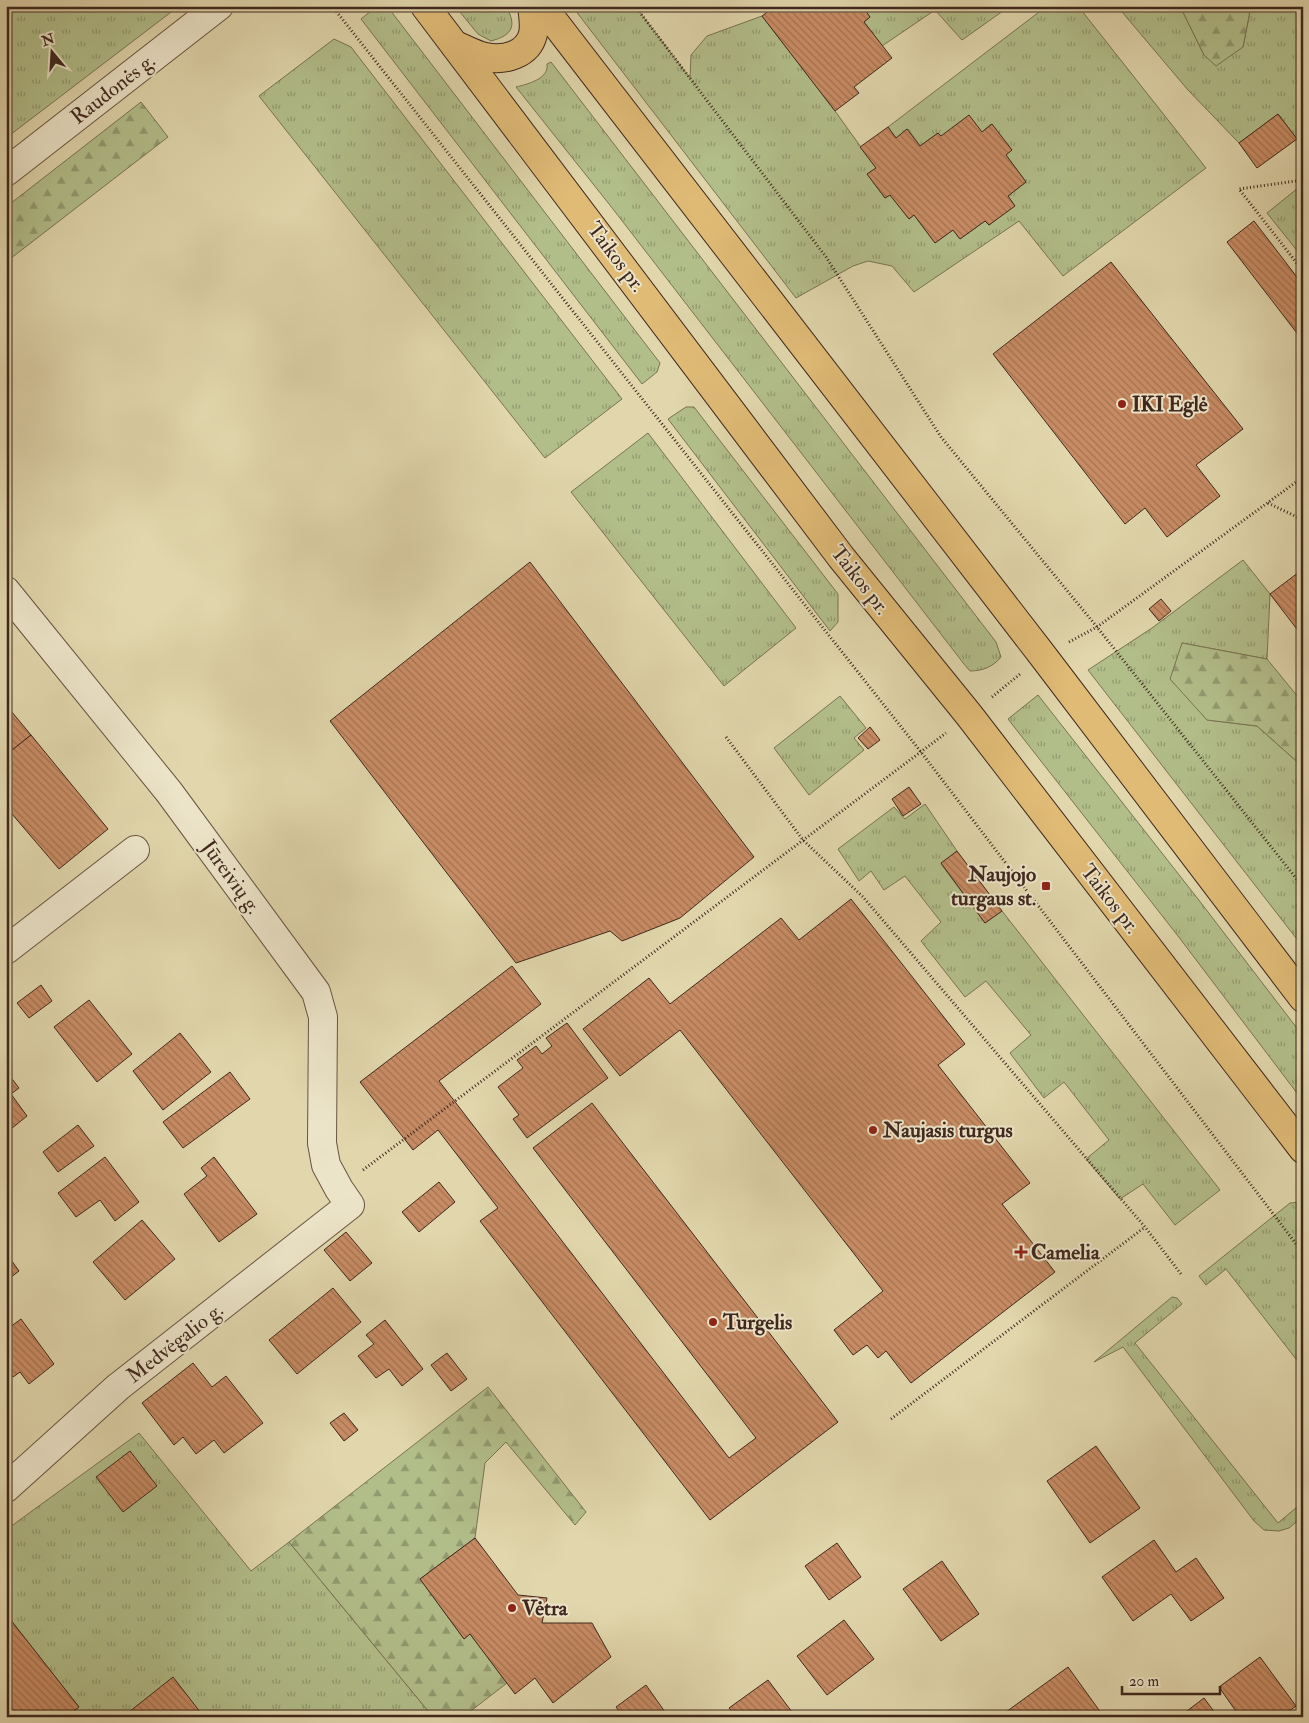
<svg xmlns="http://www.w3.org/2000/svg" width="1309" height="1723" font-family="'IM FELL Double Pica',serif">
<defs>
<pattern id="grass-tufts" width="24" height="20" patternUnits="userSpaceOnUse" patternTransform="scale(1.25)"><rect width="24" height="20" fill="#b2be8a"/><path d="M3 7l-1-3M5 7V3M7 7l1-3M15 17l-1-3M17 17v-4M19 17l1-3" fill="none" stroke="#929a70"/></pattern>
<pattern id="forest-firs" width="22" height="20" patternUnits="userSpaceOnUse" patternTransform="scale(1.25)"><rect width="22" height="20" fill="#b2be8a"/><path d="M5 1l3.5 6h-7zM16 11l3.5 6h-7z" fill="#929a70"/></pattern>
<pattern id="building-back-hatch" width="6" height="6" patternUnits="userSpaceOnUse" patternTransform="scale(1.25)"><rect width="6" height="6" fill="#c88c64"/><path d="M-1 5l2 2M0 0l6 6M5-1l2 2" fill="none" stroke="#a47252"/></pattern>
</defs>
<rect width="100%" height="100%" fill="#e1d6ac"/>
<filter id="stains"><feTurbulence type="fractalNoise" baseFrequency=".004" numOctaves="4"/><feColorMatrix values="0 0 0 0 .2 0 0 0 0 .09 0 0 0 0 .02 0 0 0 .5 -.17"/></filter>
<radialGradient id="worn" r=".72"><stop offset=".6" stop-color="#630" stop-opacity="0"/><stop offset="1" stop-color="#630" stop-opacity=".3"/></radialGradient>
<g fill="url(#grass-tufts)" stroke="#797354">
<path d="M6 6H179L6 138Z"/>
<path d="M377 6H387L660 363 657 372 642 384 361 19Z"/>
<path d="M455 6H506C517 26 513 35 491 41L478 34Z"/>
<path d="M572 6H635L690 78 691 55 707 36 762 16 835 111 876 168 867 174 885 198 890 195 909 219 914 215 935 243 953 230 960 239 985 221 989 225 1014 206 1008 196 1026 182 1006 155 1011 150 991 124 982 132 941 136 938 133 920 146 908 129 896 138 888 127 1047 6H1078L1206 168 1063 276 1019 221 914 292 892 266 868 261 853 266 796 298Z"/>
<path d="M862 6H1010L962 40 935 10 882 46 864 22 870 17Z"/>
<path d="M1117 6H1180L1204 55 1243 47 1251 6H1303V136L1297 139 1278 114 1239 143 1188 90Z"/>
<path d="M334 39 351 47 622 399 545 458 259 96Z"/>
<path d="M551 62 996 642 1001 657C993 667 982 671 970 671L964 664 613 209 516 87C528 84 549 79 547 64Z"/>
<path d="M1303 184V258L1267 213Z"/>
<path d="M686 407H694L838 594V622L830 631 668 419Z"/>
<path d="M648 433 796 628 724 686 571 492Z"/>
<path d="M1243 560 1270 594 1267 659 1182 643 1207 720 1257 726 1303 767V947L1088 670 1152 628Z"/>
<path d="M1038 695 1198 899 1303 1036V1101L1178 936 1008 719Z"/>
<path d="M840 696 866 728 854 738 864 750 809 795 774 748Z"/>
<path d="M925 804 957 851 941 864 985 923 1002 911 1220 1190 1175 1225 1143 1184 1120 1199 1086 1159 1109 1140 1064 1082 1044 1098 1010 1053 1031 1035 986 981 965 997 921 941 941 922 905 876 884 890 871 871 859 881 838 849 894 807 905 819Z"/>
<path d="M1303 1202V1368L1226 1269 1206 1285 1199 1276 1290 1203Z"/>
<path d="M1172 1297 1177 1298 1182 1304 1135 1343 1278 1523 1303 1502V1516L1289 1528 1279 1531 1264 1530 1254 1521 1123 1347 1094 1362Z"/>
<path d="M139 1433 251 1571 289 1542 433 1717H204L173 1678 129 1712 127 1717H66L79 1707 6 1614V1530Z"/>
<path d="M1303 1549V1583C1295 1573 1298 1560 1303 1549Z"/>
</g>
<g fill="url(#forest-firs)" stroke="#797354">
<path d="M1180 6H1251L1243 47 1216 66 1204 55Z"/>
<path d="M141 102 168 137 6 262V207Z"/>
<path d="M1182 643 1267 659 1303 703V767L1257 726 1207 720 1170 679Z"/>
<path d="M488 1387 586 1512 575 1525 506 1442 485 1463 475 1538 420 1579 464 1639 470 1634 507 1683 463 1717H433L289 1542Z"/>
</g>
<g fill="url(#building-back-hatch)" stroke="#40281f">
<path d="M775 6H862L870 17 864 22 892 58 854 87 859 93 835 111 762 16Z"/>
<path d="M1278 114 1297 139 1257 168 1239 143Z"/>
<path d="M969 115 982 132 992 124 1012 150 1006 155 1026 182 1008 196 1015 206 989 225 985 221 960 239 953 230 935 243 914 215 909 219 890 195 885 198 867 174 876 168 860 147 888 127 896 138 907 129 920 146 938 133 941 136Z"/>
<path d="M1254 221 1303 285V341L1227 242Z"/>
<path d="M1111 262 1243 429 1196 465 1220 496 1167 537 1145 508 1125 524 993 354Z"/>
<path d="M530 562 754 857 680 918 622 941 610 931 516 963 330 721Z"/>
<path d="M1303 569V637L1270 594Z"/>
<path d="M1161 599 1171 611 1159 621 1149 609Z"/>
<path d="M6 705 31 735 6 755Z"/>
<path d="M870 727 880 740 868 749 858 738Z"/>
<path d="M31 735 108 829 59 869 6 807V755Z"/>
<path d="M909 787 921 804 903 816 892 799Z"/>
<path d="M957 851 1002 911 985 923 941 863Z"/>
<path d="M851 899 965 1044 938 1065 1030 1183 1002 1204 1055 1272 911 1383 886 1351 878 1358 867 1345 853 1355 834 1330 883 1291 680 1030 620 1076 583 1029 649 978 670 1004 781 918 799 940Z"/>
<path d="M512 966 541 1004 439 1081 729 1458 756 1438 533 1148 592 1103 838 1422 710 1520 480 1221 498 1208 438 1130 413 1150 360 1082Z"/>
<path d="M41 985 52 1001 29 1018 17 1003Z"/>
<path d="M89 1000 132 1054 97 1082 54 1027Z"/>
<path d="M567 1023 608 1078 527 1138 513 1119 519 1115 498 1087 523 1068 517 1060 536 1046 542 1054 552 1046 546 1038Z"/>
<path d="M180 1033 211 1072 163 1110 133 1071Z"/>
<path d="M6 1071 19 1088 11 1094 27 1116 6 1133Z"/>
<path d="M230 1072 250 1099 183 1148 163 1122Z"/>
<path d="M78 1125 94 1146 58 1172 43 1152Z"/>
<path d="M105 1157 139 1202 115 1221 100 1200 76 1217 58 1193Z"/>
<path d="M214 1157 257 1214 219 1242 184 1194 207 1176 201 1168Z"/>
<path d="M439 1182 455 1202 419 1232 402 1212Z"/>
<path d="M142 1220 175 1259 125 1300 93 1262Z"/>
<path d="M346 1232 372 1263 350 1281 324 1250Z"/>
<path d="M6 1253 19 1271 6 1281Z"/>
<path d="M333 1288 361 1322 297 1374 269 1340Z"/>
<path d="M21 1319 54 1364 29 1384 20 1372 13 1377 6 1369V1330Z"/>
<path d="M385 1320 423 1369 402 1386 389 1369 376 1378 358 1356 374 1344 366 1335Z"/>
<path d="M447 1353 467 1379 451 1391 431 1365Z"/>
<path d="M193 1363 212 1387 226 1376 263 1423 224 1453 214 1440 196 1454 183 1437 174 1445 142 1403Z"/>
<path d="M344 1413 358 1430 344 1441 330 1423Z"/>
<path d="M1096 1446 1140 1508 1090 1543 1047 1481Z"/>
<path d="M130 1451 157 1486 123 1512 96 1477Z"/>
<path d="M475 1538 518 1595 547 1598 542 1623H592L611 1657 553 1703 535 1678 515 1694 470 1634 464 1639 420 1579Z"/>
<path d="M1154 1540 1176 1572 1196 1558 1224 1598 1191 1621 1171 1594 1133 1621 1102 1577Z"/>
<path d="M837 1543 861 1577 829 1600 805 1566Z"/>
<path d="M942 1561 979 1614 941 1641 903 1589Z"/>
<path d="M6 1614 79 1707 66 1717H15L6 1705Z"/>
<path d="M844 1620 874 1659 827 1695 797 1656Z"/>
<path d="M1260 1657 1296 1706 1281 1717H1240L1219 1687Z"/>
<path d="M1068 1667 1104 1717H999Z"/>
<path d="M173 1677 204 1717H132L129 1712Z"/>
<path d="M768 1680 795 1716 736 1717 729 1708Z"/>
<path d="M646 1685 665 1712 659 1717H623L616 1707Z"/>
<path d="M1204 1698 1218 1717H1179Z"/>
</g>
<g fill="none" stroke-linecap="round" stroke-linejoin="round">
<defs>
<g id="minor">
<path d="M6 172 219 6"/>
<path d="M6 591 169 792 316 992 323 1017 322 1143 326 1165 339 1189 350 1205 118 1387 6 1488"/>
<path d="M6 950 135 850"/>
</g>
<g id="major">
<path d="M425 6 841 557 969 715 1303 1149"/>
<path d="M542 6 1043 656 1303 998"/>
<path d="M455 45C465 49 475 55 485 57 504 61 528 55 533 34 535 25 533 15 532 6"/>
</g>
</defs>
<use href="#minor" stroke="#685442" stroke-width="30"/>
<use href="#major" stroke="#40281f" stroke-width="30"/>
<g stroke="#40281f" stroke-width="3" stroke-dasharray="1 2.5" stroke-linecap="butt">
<path d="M332 6 921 752 1303 1253"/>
<path d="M635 6 826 257 941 437 1097 627 1303 887"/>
<path d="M1303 180 1239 189 1303 271"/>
<path d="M1268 503 1303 520"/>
<path d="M1069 642 1097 627 1303 477"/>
<path d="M992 697 1020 674"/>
<path d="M726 737 803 840 863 897 1145 1227 1181 1274"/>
<path d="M363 1170 946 733"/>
<path d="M891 1419 1145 1227"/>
</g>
<use href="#minor" stroke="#ece4c9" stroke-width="28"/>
<use href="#major" stroke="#e0bb76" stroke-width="28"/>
</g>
<g fill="#8f2418" stroke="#ece4c9" stroke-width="2">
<circle cx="1122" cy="404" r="5"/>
<rect x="1041" y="881" width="10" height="10" rx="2.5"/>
<circle cx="873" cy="1130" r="5"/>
<path d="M1018.5 1244.5h5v5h5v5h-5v5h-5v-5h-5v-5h5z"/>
<circle cx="713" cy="1322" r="5"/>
<circle cx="512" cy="1608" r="5"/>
</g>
<g text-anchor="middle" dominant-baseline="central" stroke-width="4" stroke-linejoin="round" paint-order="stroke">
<g font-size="21" fill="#40281f" stroke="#ece4c9">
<text transform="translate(113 89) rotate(-38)">Raudonės g.</text>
<text transform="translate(616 257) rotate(53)">Taikos pr.</text>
<text transform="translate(860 580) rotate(52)">Taikos pr.</text>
<text transform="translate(231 877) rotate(54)">Jūreivių g.</text>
<text transform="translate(1110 899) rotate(52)">Taikos pr.</text>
<text transform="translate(175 1343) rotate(-38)">Medvėgalio g.</text>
</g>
<g font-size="21" font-weight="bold" fill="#40281f" stroke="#ece4c9" text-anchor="start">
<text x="1132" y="404">IKI Eglė</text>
<text x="1036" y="874" text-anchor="end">Naujojo<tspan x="1036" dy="24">turgaus st.</tspan></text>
<text x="883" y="1130">Naujasis turgus</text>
<text x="1031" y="1252">Camelia</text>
<text x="723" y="1322">Turgelis</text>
<text x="522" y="1608">Vėtra</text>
</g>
</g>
<rect width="1309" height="1723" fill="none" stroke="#e1d6ac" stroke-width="25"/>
<rect x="8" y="8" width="1294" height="1708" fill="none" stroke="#40281f" stroke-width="2.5"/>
<rect x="12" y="12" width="1284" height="1698" fill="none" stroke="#40281f"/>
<g transform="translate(52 52) rotate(342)" stroke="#ece4c9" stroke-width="4" paint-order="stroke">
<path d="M0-4L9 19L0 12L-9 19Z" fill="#40281f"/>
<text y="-8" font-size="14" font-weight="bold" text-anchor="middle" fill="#40281f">N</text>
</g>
<path d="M1122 1686v8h98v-8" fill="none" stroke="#40281f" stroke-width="2.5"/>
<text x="1129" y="1686" font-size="15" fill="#40281f" stroke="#ece4c9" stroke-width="4" paint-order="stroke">20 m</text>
<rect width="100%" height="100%" filter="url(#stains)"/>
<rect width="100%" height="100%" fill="url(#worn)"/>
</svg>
